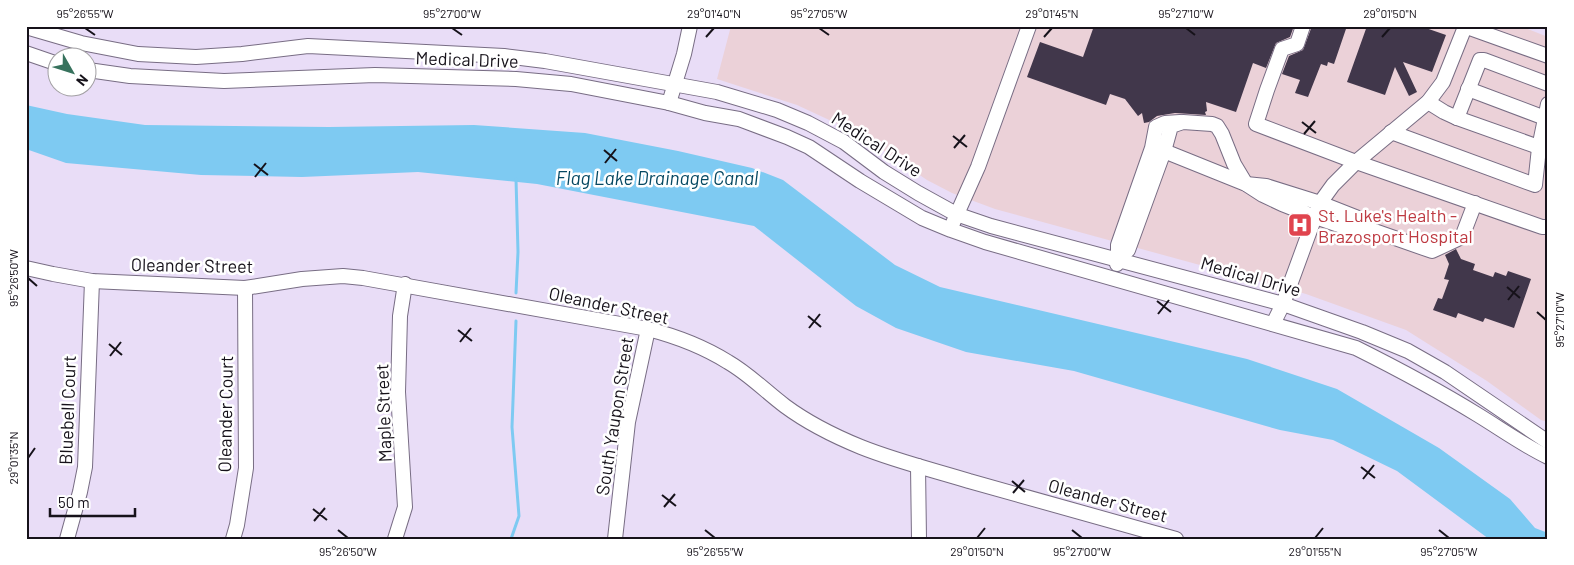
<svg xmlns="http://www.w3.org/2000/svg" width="1574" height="565" font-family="Barlow,sans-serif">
<rect width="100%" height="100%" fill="#e9ddf7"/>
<path fill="#ebd1d8" d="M731 26H1520L1548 37V422L1541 420 1487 381 1406 330 1306 294 995 209 952 193 927 180 881 149 840 125 797 105 717 79Z"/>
<path fill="#7ecaf2" d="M26 105 67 114 145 125 329 127 474 125 585 133 678 151 752 168 783 180 895 265 940 287 1247 359 1337 389 1439 448 1510 499 1535 528 1548 533V539H1489L1397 471 1333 440 1280 430 1074 371 966 352 896 328 856 306 754 226 537 184 418 172 302 177 201 175 66 163 26 149Z"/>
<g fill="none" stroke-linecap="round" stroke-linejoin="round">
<g stroke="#7ecaf2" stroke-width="3">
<path d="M516 293 518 252 516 179"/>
<path d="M511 539 519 516 512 427 516 321"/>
</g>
</g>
<g fill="#41374b">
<path d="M1094 26H1294L1290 37 1276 43 1266 68 1253 63 1236 112 1206 102 1207 111 1205 112 1206 115 1175 113 1157 116 1149 122 1144 123 1142 113 1138 116 1125 99 1110 94 1106 105 1027 77 1040 42 1083 57Z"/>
<path d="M1312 26H1347L1334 64 1328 62 1327 66 1321 64 1308 97 1295 93 1300 80 1282 74 1289 56 1303 50Z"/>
<path d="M1367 26H1420L1446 35 1432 72 1403 62 1417 92 1409 96 1395 67 1385 95 1347 82Z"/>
<path d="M1456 249 1461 259 1475 264 1473 270 1493 277 1495 272 1506 276 1508 271 1531 279 1514 328 1485 318 1483 322 1458 313 1456 318 1433 310 1438 298 1442 299 1449 280 1444 279 1449 264 1445 255Z"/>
</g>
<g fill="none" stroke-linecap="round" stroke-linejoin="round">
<defs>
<g id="minor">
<path d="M1303 26 1297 44 1282 49 1267 90 1256 124 1356 162 1542 227H1548"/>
<path d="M1464 26 1548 56"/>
<path d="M26 27 81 43 138 54 196 57 242 54 308 46 504 56 545 61 717 92 777 110 808 123 844 142 884 172 918 193 956 214 991 226 1283 304 1362 332 1408 351 1445 372 1548 442"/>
<path d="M26 53 58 64"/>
<path d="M88 70 130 76 224 81 375 75 516 79 571 84 669 103 705 113 739 119 787 137 809 147 860 181 922 218 951 230 985 242 1356 348C1398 369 1439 391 1478 415 1501 429 1523 445 1548 457"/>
<path d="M1468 89 1545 118"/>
<path d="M1428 102 1444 112 1457 118 1547 150"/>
<path d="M669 103 684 54 690 26"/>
<path d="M1457 118 1480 60H1484L1548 84"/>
<path d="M1391 132 1535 185 1539 148 1548 104"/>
<path d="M1164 151 1246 184 1263 195 1282 204 1315 217 1356 231 1369 229 1366 223 1358 218 1320 203 1266 186 1246 184"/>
<path d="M953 223 978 167 1029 26"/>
<path d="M1369 229 1432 251 1462 237 1475 203"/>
<path d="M1118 259 1128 250 1164 151 1171 126 1183 122 1212 124 1217 126 1222 134 1234 164 1246 184"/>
<path d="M1117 264 1118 259V245L1152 148 1156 127 1165 123 1180 122"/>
<path d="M26 268 53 274 92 281 245 288 302 279 343 276 363 278 648 329C675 336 704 347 728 362 749 374 765 391 785 406 808 423 834 436 861 447 896 461 933 470 969 481 1038 501 1107 520 1176 539"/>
<path d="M1273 324 1283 304 1320 203 1333 185 1356 162 1428 102 1443 82 1465 27"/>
<path d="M918 466 919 539"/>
<path d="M67 539 80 492 85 467 92 281"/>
<path d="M233 539 237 525 246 468 245 288"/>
<path d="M395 539 405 507 398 392 400 316 405 284"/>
<path d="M615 539 628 422 648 329"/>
</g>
</defs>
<use href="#minor" stroke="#786d84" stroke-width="16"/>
<use href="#minor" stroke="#fff" stroke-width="14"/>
</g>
<path fill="none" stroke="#16121a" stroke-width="2" d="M85 28 95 35M452 28 462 35M819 28 829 35M1186 28 1195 35M706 37 714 28M1044 37 1052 28M1382 37 1390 28M1302 122 1316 133M1304 134 1315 121M953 136 967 147M954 148 965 135M604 150 617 161M605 163 616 149M254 164 268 175M255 177 266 163M28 278 37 286M1507 287 1520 298M1508 300 1519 286M1157 301 1171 312M1537 312 1546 320M1158 314 1169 300M808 316 821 327M809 328 820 314M458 330 472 341M460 342 471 328M109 344 122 355M110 356 121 342M28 458 35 448M1361 467 1375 478M1363 479 1374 465M1012 481 1025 492M1013 493 1024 480M662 495 676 506M664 507 675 494M313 509 327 520M314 521 325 508M338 530 348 538M705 530 715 538M1072 530 1082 538M1439 530 1449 538M977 538 985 528M1315 538 1323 528"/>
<defs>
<symbol id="hospital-square" viewBox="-11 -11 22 22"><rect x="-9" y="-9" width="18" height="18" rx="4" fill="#e0444e" stroke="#fff"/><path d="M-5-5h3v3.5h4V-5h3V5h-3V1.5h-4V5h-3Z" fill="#fff"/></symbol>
</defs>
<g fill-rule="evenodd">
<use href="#hospital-square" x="1286" y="211" width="28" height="28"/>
</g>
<g text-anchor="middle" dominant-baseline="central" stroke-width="5" stroke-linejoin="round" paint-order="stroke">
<g font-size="18" fill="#16121a" stroke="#fff">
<text transform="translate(467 59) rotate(2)">Medical Drive</text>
<text transform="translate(877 144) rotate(33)">Medical Drive</text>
<text transform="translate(192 265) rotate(1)">Oleander Street</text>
<text transform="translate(1251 276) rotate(16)">Medical Drive</text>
<text transform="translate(609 305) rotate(12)">Oleander Street</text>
<text transform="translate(67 410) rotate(-88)">Bluebell Court</text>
<text transform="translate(383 413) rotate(-92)">Maple Street</text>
<text transform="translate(225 414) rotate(-89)">Oleander Court</text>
<text transform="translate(614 416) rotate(-81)">South Yaupon Street</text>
<text transform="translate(1108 500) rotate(15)">Oleander Street</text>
</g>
<g font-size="18" fill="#be3a42" stroke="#fff" text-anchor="start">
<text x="1318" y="215">St. Luke's Health -<tspan x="1318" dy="21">Brazosport Hospital</tspan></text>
</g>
<g font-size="19" font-style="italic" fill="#054862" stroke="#fff">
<text x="657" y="177">Flag Lake Drainage Canal</text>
</g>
</g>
<rect width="1574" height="565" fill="none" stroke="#ffffff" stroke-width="55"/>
<g transform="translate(72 72) rotate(129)"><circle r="24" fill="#ffffff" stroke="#a2a0a3"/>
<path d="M0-4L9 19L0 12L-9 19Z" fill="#37725d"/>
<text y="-8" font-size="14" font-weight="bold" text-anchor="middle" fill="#16121a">N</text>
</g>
<path d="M50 508v8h85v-8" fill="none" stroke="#16121a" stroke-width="2.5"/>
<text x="58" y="508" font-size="15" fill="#16121a" stroke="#ffffff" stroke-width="4" paint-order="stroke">50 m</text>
<rect x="28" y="28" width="1518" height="510" fill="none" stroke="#16121a" stroke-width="2"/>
<g font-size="12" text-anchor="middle" fill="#16121a">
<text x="85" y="18">95°26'55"W</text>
<text x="452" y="18">95°27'00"W</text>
<text x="714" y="18">29°01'40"N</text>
<text x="819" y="18">95°27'05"W</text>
<text x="1052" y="18">29°01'45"N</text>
<text x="1186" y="18">95°27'10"W</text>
<text x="1390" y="18">29°01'50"N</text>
<text transform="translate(14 278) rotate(-90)" y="4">95°26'50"W</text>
<text transform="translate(1560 320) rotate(-90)" y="4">95°27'10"W</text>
<text transform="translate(14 458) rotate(-90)" y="4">29°01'35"N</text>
<text x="348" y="556">95°26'50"W</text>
<text x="715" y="556">95°26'55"W</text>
<text x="977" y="556">29°01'50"N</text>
<text x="1082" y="556">95°27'00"W</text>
<text x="1315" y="556">29°01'55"N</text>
<text x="1449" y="556">95°27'05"W</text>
</g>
</svg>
